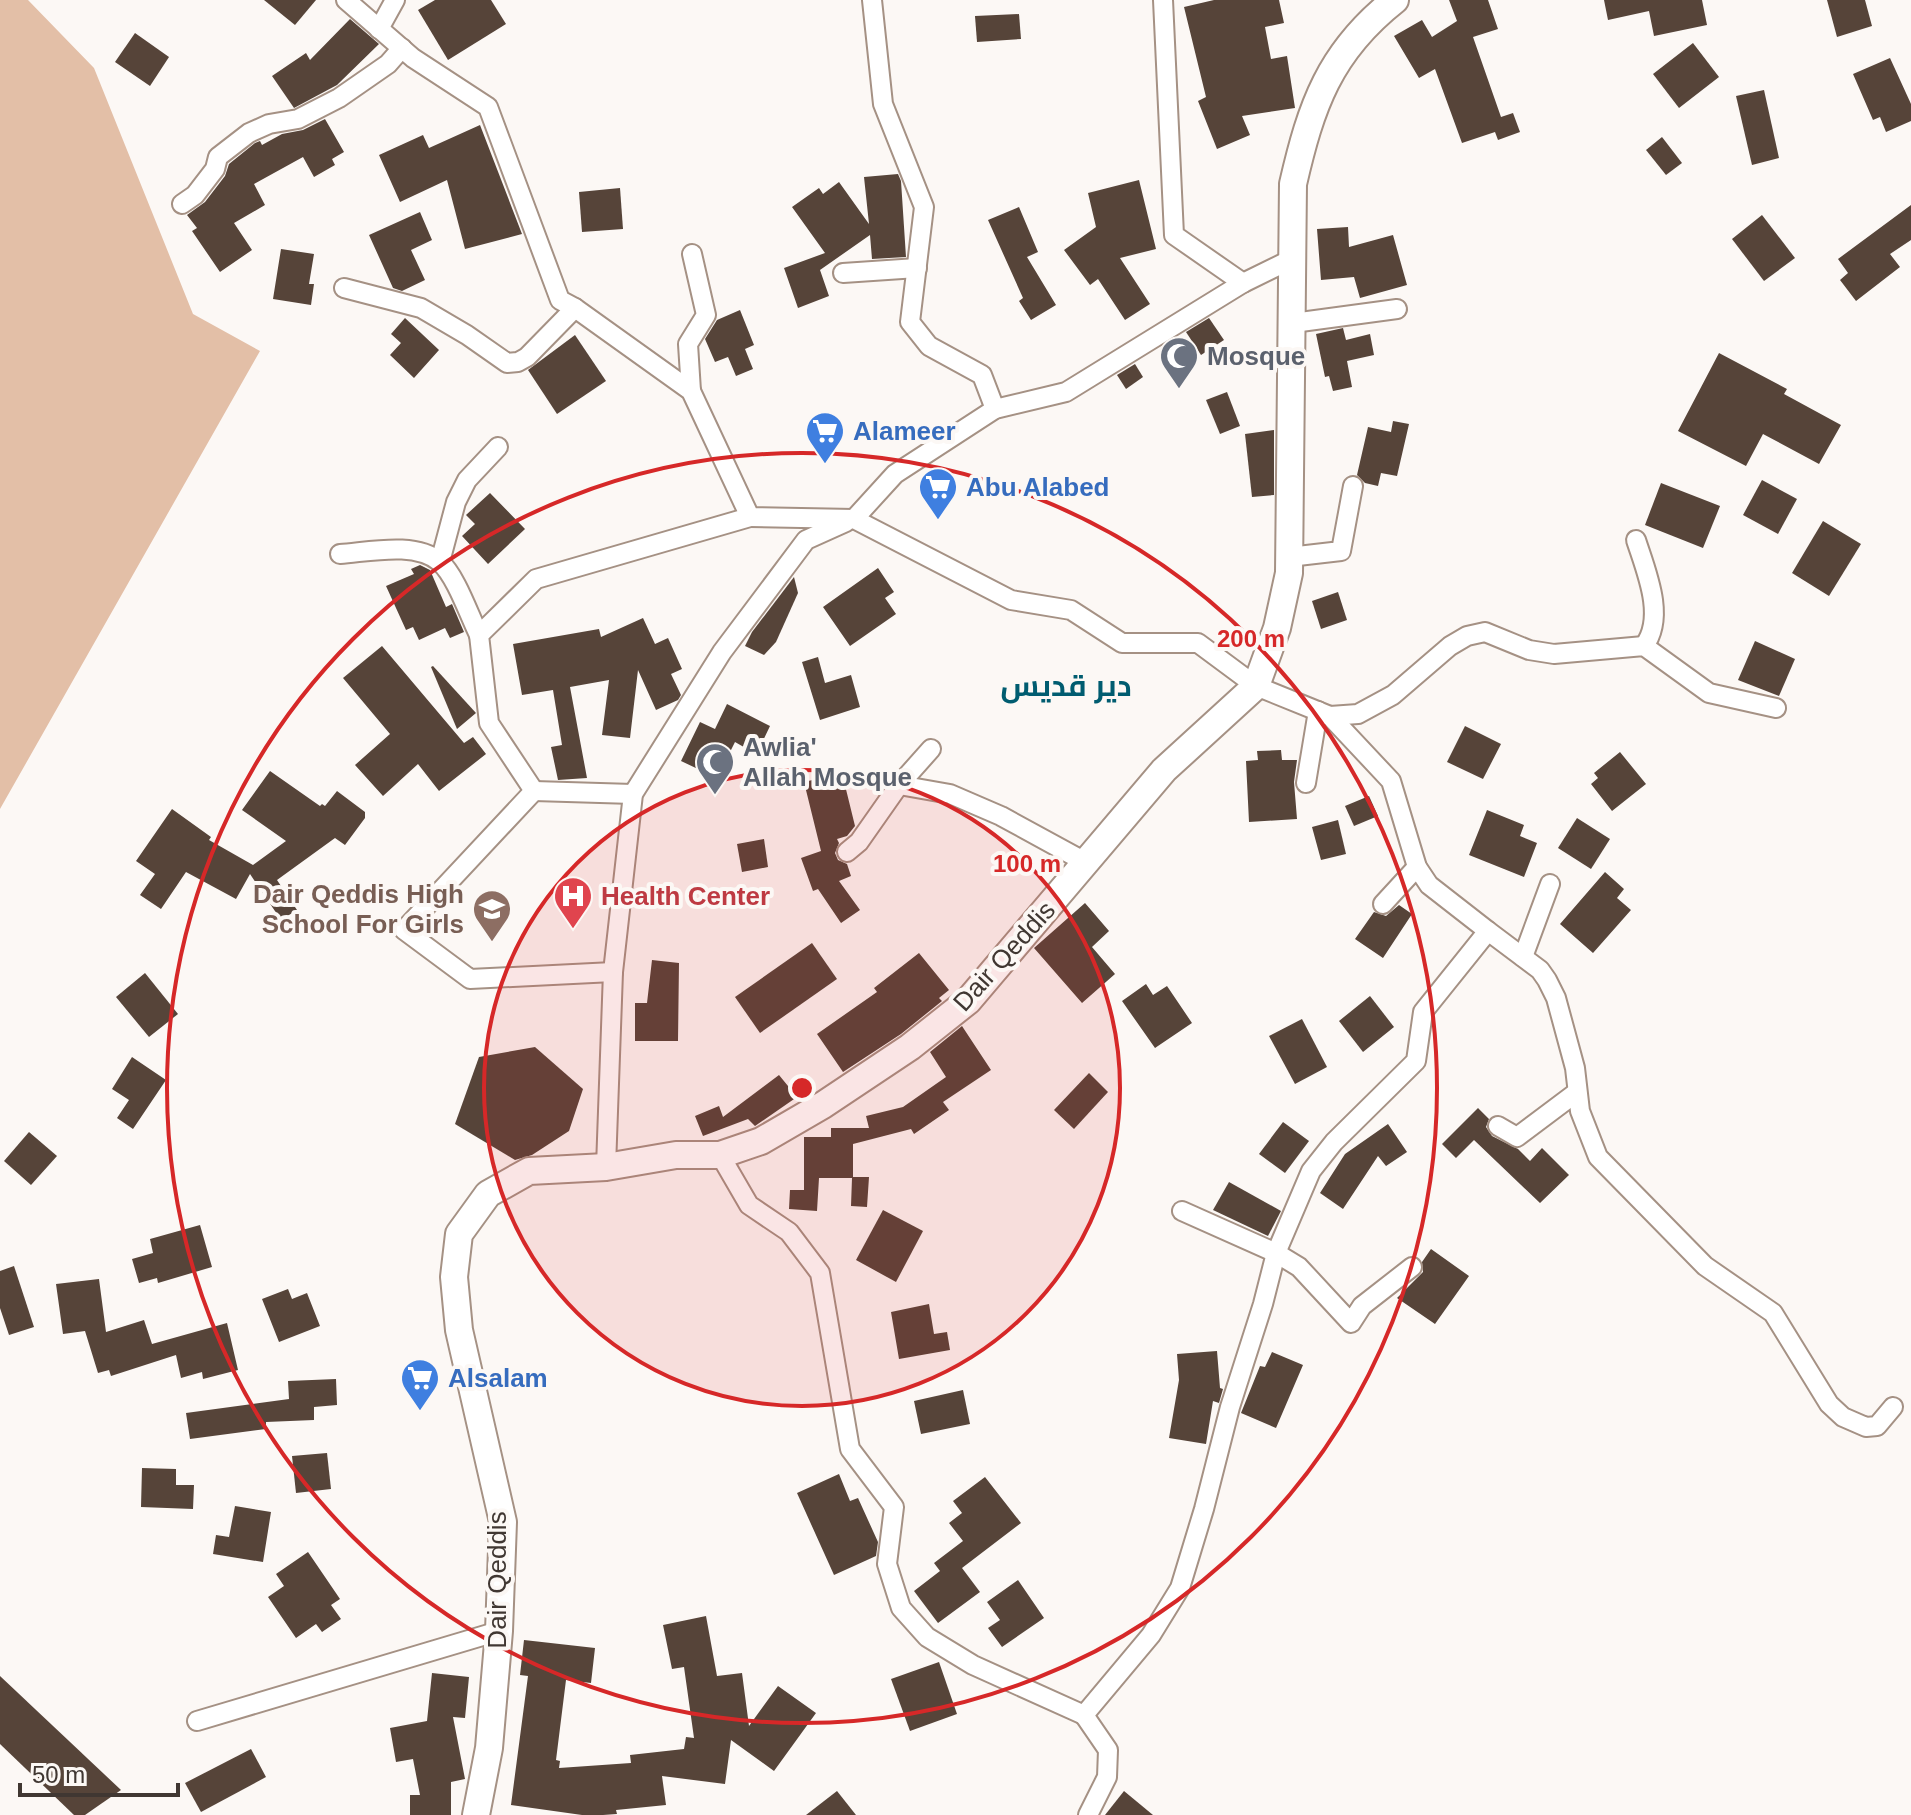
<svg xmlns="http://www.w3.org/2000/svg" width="1911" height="1815" font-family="Helvetica,Cairo,sans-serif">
<rect width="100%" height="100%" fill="#fcf8f5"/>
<path fill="#e3bfa7" d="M0 0H28L94 68 193 314 260 351 0 809Z"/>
<g fill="#564439">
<path d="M264 0H316L295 25Z"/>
<path d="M435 0H491L506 24 448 60 418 10Z"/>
<path d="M1214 0H1279L1284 23 1265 27 1271 59 1287 56 1295 108 1242 116 1250 135 1217 149 1198 101 1206 97 1184 7Z"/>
<path d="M1449 0H1488L1498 29 1473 37 1501 117 1513 113 1520 132 1498 140 1495 132 1462 143 1435 69 1419 78 1394 36 1422 20 1432 37 1457 21Z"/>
<path d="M1604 0H1702L1707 25 1654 36 1649 11 1608 20Z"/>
<path d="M1827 0H1865L1872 26 1837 37Z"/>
<path d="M1019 14 1021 39 977 42 975 16Z"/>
<path d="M350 19 379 44 337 85 294 108 272 76 306 53 310 60Z"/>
<path d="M135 33 169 57 150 86 115 62Z"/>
<path d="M1693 43 1719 77 1679 108 1653 74Z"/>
<path d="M1890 58 1911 104V121L1886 132 1880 117 1873 120 1853 74Z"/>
<path d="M1764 90 1779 158 1752 165 1736 96Z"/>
<path d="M325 119 344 152 332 159 335 165 314 177 303 157 254 184 265 205 234 223 252 250 220 272 192 231 197 228 187 215 205 202 225 176 229 164 255 143 260 141 262 145 282 134 303 130Z"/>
<path d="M480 125 522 234 465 249 447 180 400 202 379 155 423 135 429 148Z"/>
<path d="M1662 137 1682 163 1666 175 1646 150Z"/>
<path d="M898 174 901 181 906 257 872 259 870 235 820 270 829 296 798 308 784 268 825 253 792 207 819 188 823 194 839 182 869 224 864 177Z"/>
<path d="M1139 180 1156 249 1120 258 1150 304 1125 320 1098 279 1090 285 1064 250 1096 227 1088 193Z"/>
<path d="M620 188 623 229 582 232 579 192Z"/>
<path d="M1911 205V240L1890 254 1900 267 1856 301 1840 280 1848 273 1838 259Z"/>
<path d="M1019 207 1038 252 1027 257 1056 305 1031 320 1019 301 1023 298 988 220Z"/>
<path d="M420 212 432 240 411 250 425 280 402 291 393 288 369 235Z"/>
<path d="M1762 215 1795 258 1764 281 1732 239Z"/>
<path d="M1348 227 1349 247 1393 235 1407 285 1360 298 1354 277 1321 280 1317 229Z"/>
<path d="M281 249 314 254 309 284H314L311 305 273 299Z"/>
<path d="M740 310 754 345 745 349 753 369 736 376 728 357 715 362 705 339 717 320Z"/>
<path d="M405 318 439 350 414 378 390 355 401 343 391 334Z"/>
<path d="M1209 318 1224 340 1201 355 1186 332Z"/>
<path d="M1343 328 1346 340 1370 334 1374 355 1347 361 1352 387 1333 391 1329 376 1325 377 1316 334Z"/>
<path d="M575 335 606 381 557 414 528 370Z"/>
<path d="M1719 353 1787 389 1784 394 1841 425 1819 464 1763 434 1746 466 1678 431Z"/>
<path d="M1135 364 1143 377 1126 389 1117 375Z"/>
<path d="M1227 392 1240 426 1220 434 1206 400Z"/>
<path d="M1393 421 1409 424 1397 476 1381 473 1378 486 1365 483 1357 475 1368 427 1391 432Z"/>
<path d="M1274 430V495L1252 497 1245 434Z"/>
<path d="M1762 480 1797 499 1778 534 1743 515Z"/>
<path d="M1661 483 1720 506 1703 548 1645 525Z"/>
<path d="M490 493 525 529 488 564 462 536 475 524 466 515Z"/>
<path d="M1823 521 1861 544 1829 596 1792 573Z"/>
<path d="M420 565 430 570 446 607 452 604 464 632 450 638 445 628 419 640 413 627 406 630 386 586 414 574 411 569Z"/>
<path d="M878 568 894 592 885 598 896 614 850 646 823 607Z"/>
<path d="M794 577 798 593 776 642 764 655 745 646 752 632Z"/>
<path d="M1338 592 1347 620 1321 629 1312 601Z"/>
<path d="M643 618 655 644 668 638 682 669 671 674 681 695 678 700 656 710 638 670 630 738 602 735 609 680 570 687 587 778 558 780 551 747 562 745 553 690 522 695 513 644 599 629 601 637Z"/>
<path d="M1755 641 1795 659 1779 696 1738 680Z"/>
<path d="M382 646 464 743 473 737 486 754 439 791 418 764 383 796 355 765 390 734 343 678Z"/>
<path d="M818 657 825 683 851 675 860 707 820 720 802 662Z"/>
<path d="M433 666 476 713 457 729 431 667Z"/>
<path d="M727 704 770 726 760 747 749 750 735 742 717 778 681 761 700 722 715 729Z"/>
<path d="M1465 726 1501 744 1483 779 1447 762Z"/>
<path d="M1281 750 1282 760H1297L1294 782 1297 819 1249 822 1246 761 1258 760 1257 751Z"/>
<path d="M1620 752 1646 784 1612 811 1591 784 1598 778 1594 773Z"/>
<path d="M270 771 320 806 322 804 325 806 337 791 365 812V818L345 845 335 838 277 880 297 910 281 920 250 874 236 899 186 872 161 909 140 895 155 874 136 861 172 809 211 837 209 840 253 865 286 841 242 810Z"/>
<path d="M842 773 855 826 847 836 837 839 839 843 835 853 838 860 847 864 851 876 839 881 860 910 841 923 818 889 813 891 801 858 821 851 804 782Z"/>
<path d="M1369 796 1378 816 1354 826 1345 806Z"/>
<path d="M1487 810 1524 825 1520 836 1537 843 1524 877 1469 855Z"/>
<path d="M1577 818 1610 839 1591 869 1558 848Z"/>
<path d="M1338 820 1346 854 1321 860 1312 827Z"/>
<path d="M764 839 768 867 742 872 737 844Z"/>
<path d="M1605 872 1624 889 1617 898 1631 910 1593 953 1560 924Z"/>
<path d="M1085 903 1109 931 1092 947 1115 974 1082 1003 1034 948Z"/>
<path d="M1399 905 1412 914 1383 958 1355 939 1374 912 1386 916Z"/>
<path d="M812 943 837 979 760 1033 735 997Z"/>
<path d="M919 953 949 990 939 998 942 1001 901 1034 843 1072 817 1034 877 992 874 988Z"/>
<path d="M652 960 679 963 678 1041H635V1003H647Z"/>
<path d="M145 973 178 1014 149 1037 116 997Z"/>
<path d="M1146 984 1153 995 1167 986 1192 1023 1155 1048 1122 1001Z"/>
<path d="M1370 996 1394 1027 1363 1052 1339 1021Z"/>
<path d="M1302 1019 1327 1067 1295 1084 1269 1036Z"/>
<path d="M962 1026 991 1070 943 1102 949 1110 914 1134 911 1129 853 1144V1177H869L867 1207 851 1206 852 1178H819L817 1211 789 1209 790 1190H804V1137H831V1128H869L866 1116 903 1107 946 1077 930 1052Z"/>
<path d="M535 1047 583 1089 569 1131 532 1155 515 1160 455 1124 479 1057Z"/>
<path d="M132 1057 166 1080 133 1129 117 1118 129 1100 112 1089Z"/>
<path d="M1089 1073 1108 1092 1074 1129 1054 1110Z"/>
<path d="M779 1075 797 1097 755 1126 748 1119 703 1136 695 1116 719 1106 723 1117Z"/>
<path d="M1478 1108 1489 1119 1486 1127 1492 1136 1518 1149 1530 1161 1542 1148 1569 1175 1540 1203 1474 1140 1456 1158 1442 1144Z"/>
<path d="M1283 1122 1309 1141 1285 1173 1259 1154Z"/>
<path d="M1388 1124 1407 1152 1386 1166 1378 1156 1343 1209 1320 1193 1345 1154Z"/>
<path d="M29 1132 57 1156 31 1185 4 1161Z"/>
<path d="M1229 1182 1281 1211 1268 1236 1213 1210Z"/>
<path d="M883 1210 923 1231 896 1282 856 1260Z"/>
<path d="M200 1225 212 1267 158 1283 157 1278 139 1283 132 1259 153 1253 150 1239Z"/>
<path d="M1431 1249 1469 1276 1435 1324 1397 1298 1423 1272 1422 1262Z"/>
<path d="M14 1266 34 1327 9 1335 0 1308V1271Z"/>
<path d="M99 1279 106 1332 144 1320 152 1344 227 1323 238 1370 203 1379 202 1372 181 1378 176 1355 111 1376 109 1370 98 1373 85 1331 63 1334 56 1284Z"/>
<path d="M288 1289 292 1299 307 1293 320 1326 279 1342 262 1299Z"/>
<path d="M929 1304 934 1334 947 1332 950 1350 899 1359 891 1312Z"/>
<path d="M1217 1351 1220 1388 1223 1389 1219 1403 1213 1401 1206 1444 1169 1438 1179 1380 1177 1354Z"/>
<path d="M1272 1352 1303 1365 1276 1428 1241 1413 1260 1366 1265 1367Z"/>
<path d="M336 1379 337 1405 314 1407V1420L266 1422V1429L190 1439 186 1413 289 1399 288 1381Z"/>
<path d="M963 1390 970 1424 921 1434 914 1401Z"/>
<path d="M327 1453 331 1489 296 1493 292 1456Z"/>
<path d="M142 1468 176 1469V1485H194L193 1509 141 1507Z"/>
<path d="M839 1474 850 1501 858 1498 878 1542 876 1556 834 1575 797 1493Z"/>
<path d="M985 1477 1021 1523 962 1568 980 1592 938 1623 914 1591 940 1571 934 1563 963 1541 949 1523 962 1513 953 1501Z"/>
<path d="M235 1506 271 1512 263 1562 213 1554 216 1535 229 1537Z"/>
<path d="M308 1552 340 1599 331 1605 341 1619 322 1632 316 1624 296 1638 268 1597 284 1586 276 1574Z"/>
<path d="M1018 1580 1044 1618 1002 1647 988 1628 1000 1620 987 1602Z"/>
<path d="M706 1616 717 1676 742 1673 749 1726 778 1686 816 1713 774 1771 731 1740 725 1784 662 1776 666 1805 616 1810 617 1814 603 1815H582L511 1805 528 1676 520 1675 524 1640 595 1648 591 1683 566 1680 556 1760 560 1761 559 1768 631 1763 630 1755 684 1749 686 1737 694 1738 684 1667 672 1669 663 1625Z"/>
<path d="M939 1662 957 1714 910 1731 891 1679Z"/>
<path d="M432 1673 469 1677 465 1718 453 1717 465 1779 451 1782V1815H410V1795H420L413 1759 396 1762 390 1728 427 1721Z"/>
<path d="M0 1676 121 1790 85 1815H74L0 1744Z"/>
<path d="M251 1749 266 1777 201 1812 185 1783Z"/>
<path d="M837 1791 856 1815H806Z"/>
<path d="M1124 1791 1153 1815H1105Z"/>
</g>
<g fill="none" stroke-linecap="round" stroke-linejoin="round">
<defs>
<g id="minor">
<path d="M346 0 413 58 488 107 560 300 575 308 691 391 750 517 854 519"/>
<path d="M872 0 883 104 924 207 910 322 929 346 982 375 995 409"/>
<path d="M1163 0 1174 235 1243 283"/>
<path d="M379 29 395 0"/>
<path d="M182 204 195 195 215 169 218 157 249 133 269 124 298 119 339 98 388 64 402 48"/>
<path d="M843 273 917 268"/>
<path d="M344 288 421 308 467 335 507 363 518 362 527 357 575 308"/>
<path d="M1293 323 1397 309"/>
<path d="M691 391 688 344 706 315 692 254"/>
<path d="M1636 540C1646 571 1666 617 1644 646"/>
<path d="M340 554C369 552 415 541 440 562 456 576 469 615 479 635"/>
<path d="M1289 557 1341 551 1353 486"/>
<path d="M440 562 456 502 467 480 498 447"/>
<path d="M1330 716 1358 714 1393 695 1450 646 1467 636 1485 632 1529 650 1554 654 1644 646 1709 693 1776 708"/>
<path d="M1306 783 1318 711"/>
<path d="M899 785 950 794 1001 816 1087 863"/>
<path d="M534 791 633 794"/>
<path d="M847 852 859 842 899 785 931 749"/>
<path d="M1383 904 1417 867"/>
<path d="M1488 931 1540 970 1547 980 1556 998 1575 1068 1580 1111 1598 1157 1705 1266 1773 1313 1829 1404 1843 1417 1866 1427 1877 1426 1893 1407"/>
<path d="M1523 957 1550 884"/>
<path d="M613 972 470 979 404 930 534 791 489 723 479 635 536 579 750 517"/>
<path d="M1498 1126 1517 1137 1577 1092"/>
<path d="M720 1155 749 1205 789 1232 820 1273 850 1449 894 1507 887 1564 901 1608 927 1637 973 1665 1084 1715"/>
<path d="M606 1167 613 972 633 794 722 652 806 540 846 522"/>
<path d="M1182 1211 1276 1253 1299 1267 1351 1323 1362 1306 1412 1267"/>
<path d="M197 1721 499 1631"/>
<path d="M1088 1815 1107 1777 1108 1750 1084 1715 1151 1635 1180 1588 1204 1509 1230 1407 1263 1304 1276 1253 1311 1171 1334 1142 1416 1061 1423 1012 1488 931 1429 885 1417 867 1391 781 1330 716 1256 686 1198 643H1122L1071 610 1011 600 854 519 895 474 995 409 1066 392 1243 283 1294 258"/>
</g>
<path id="secondary" d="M476 1815 489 1748 499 1631 503 1522 459 1330 454 1277 459 1234 488 1194 529 1171 606 1167 676 1155H720L761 1141 823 1105 910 1047 968 1001 1164 770 1256 686 1277 628 1289 573 1293 184C1311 106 1329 52 1395 0"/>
</defs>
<use href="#minor" stroke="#a59184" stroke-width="22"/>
<use href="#secondary" stroke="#a59184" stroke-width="30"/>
<use href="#minor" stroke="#fff" stroke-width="18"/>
<use href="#secondary" stroke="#fff" stroke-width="26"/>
</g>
<circle cx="802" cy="1088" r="318" fill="#d62828" fill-opacity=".12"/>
<g fill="none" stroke="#d62828" stroke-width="4">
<circle cx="802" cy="1088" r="318"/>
<circle cx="802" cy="1088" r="635"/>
</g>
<defs>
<symbol id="mosque-pin" viewBox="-11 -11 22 30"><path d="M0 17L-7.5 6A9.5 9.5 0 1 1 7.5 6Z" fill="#6b7280" stroke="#fcf8f5"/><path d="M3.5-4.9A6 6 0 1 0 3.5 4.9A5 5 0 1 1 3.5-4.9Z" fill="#fff"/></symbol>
<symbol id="supermarket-pin" viewBox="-11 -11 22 30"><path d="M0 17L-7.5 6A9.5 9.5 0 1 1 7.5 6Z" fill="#3f7fe0" stroke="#fcf8f5"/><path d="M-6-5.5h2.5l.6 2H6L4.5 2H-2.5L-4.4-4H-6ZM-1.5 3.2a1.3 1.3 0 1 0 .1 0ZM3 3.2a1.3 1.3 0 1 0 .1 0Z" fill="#fff"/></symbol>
<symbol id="hospital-pin" viewBox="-11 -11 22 30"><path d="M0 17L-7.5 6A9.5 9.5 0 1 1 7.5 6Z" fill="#e0444e" stroke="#fcf8f5"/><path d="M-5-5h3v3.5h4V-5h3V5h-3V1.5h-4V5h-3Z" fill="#fff"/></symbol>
<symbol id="school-pin" viewBox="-11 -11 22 30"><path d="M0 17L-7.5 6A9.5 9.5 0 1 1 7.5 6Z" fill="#8d6e63" stroke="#fcf8f5"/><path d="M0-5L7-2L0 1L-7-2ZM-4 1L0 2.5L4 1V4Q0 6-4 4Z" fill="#fff"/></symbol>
</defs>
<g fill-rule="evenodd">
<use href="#mosque-pin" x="1157" y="334" width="44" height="60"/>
<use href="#supermarket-pin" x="803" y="409" width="44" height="60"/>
<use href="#supermarket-pin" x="916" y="465" width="44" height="60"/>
<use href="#mosque-pin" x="693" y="740" width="44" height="60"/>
<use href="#hospital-pin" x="551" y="874" width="44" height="60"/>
<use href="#school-pin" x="470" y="887" width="44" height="60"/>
<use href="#supermarket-pin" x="398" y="1356" width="44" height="60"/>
</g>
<g text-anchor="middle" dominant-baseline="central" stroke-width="8" stroke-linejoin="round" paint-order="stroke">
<g font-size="26" font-weight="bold" fill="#5b616d" stroke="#fcf8f5" text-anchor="start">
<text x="1207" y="356">Mosque</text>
<text x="743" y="747">Awlia'<tspan x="743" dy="30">Allah Mosque</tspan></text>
</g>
<g font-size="26" font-weight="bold" fill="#366cbe" stroke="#fcf8f5" text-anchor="start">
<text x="853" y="431">Alameer</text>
<text x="966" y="487">Abu Alabed</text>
<text x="448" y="1378">Alsalam</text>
</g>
<g font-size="26" font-weight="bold" fill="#785e54" stroke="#fcf8f5" text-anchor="end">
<text x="464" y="894">Dair Qeddis High<tspan x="464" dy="30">School For Girls</tspan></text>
</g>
<g font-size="26" font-weight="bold" fill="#be3a42" stroke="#fcf8f5" text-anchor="start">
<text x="601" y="896">Health Center</text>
</g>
<g font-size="26" fill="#403732" stroke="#fcf8f5">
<text transform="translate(1004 956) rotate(-48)">Dair Qeddis</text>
<text transform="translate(497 1580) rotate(-90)">Dair Qeddis</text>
</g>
<g font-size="30" font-weight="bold" fill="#005c70" stroke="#fcf8f5">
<text x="1066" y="685">دير قديس</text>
</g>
</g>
<circle cx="802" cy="1088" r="12" fill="#d62828" stroke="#fcf8f5" stroke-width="4"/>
<g font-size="24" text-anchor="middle" font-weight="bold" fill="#d62828" stroke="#fcf8f5" stroke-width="8" stroke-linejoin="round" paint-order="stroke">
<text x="1251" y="647">200 m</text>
<text x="1027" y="872">100 m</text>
</g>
<path d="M20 1783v12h158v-12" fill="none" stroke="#403732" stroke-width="4"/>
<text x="32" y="1783" font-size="24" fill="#403732" stroke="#fcf8f5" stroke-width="6" paint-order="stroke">50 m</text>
</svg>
